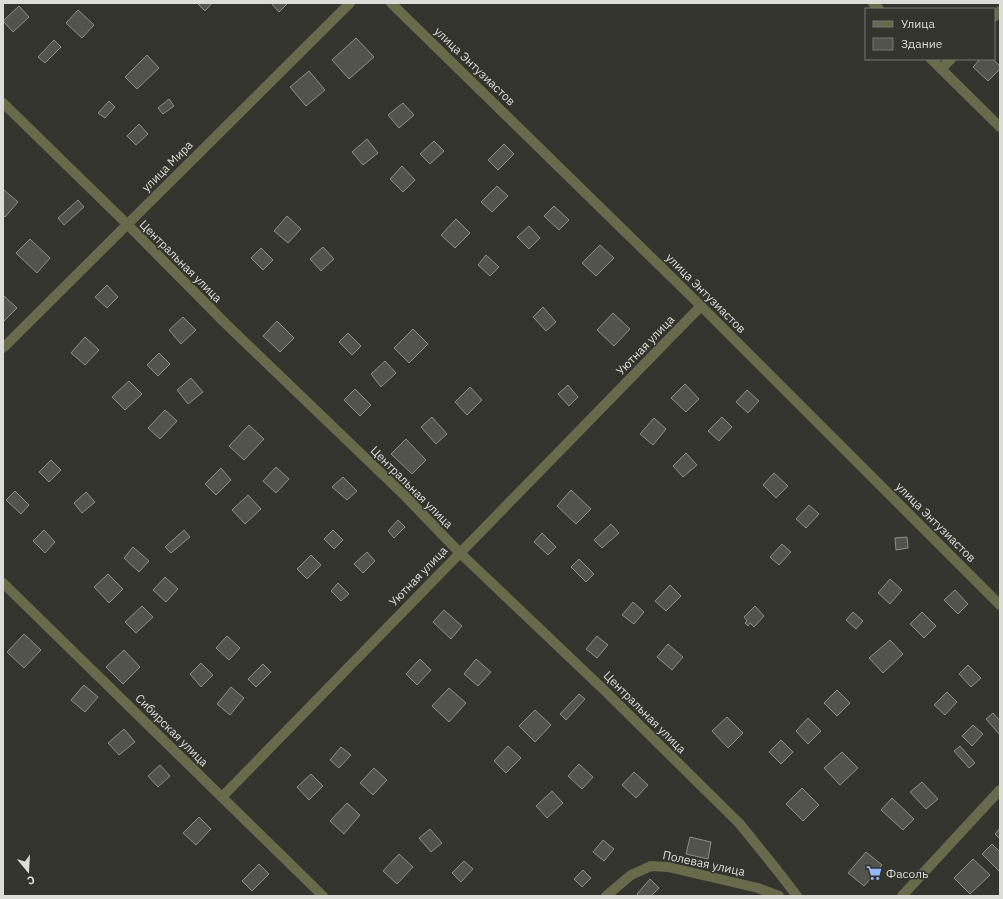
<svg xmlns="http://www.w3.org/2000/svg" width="1003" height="899" font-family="'IBM Plex Sans',sans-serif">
<rect width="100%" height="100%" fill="#33342e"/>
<g fill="#52534c" stroke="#8e8f88">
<path d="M197 3H212L205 11Z"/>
<path d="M271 3H288L279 12Z"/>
<path d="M19 6 29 17 13 32 3 21Z"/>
<path d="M78 10 94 25 82 38 66 23Z"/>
<path d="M356 38 374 57 349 79 332 60Z"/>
<path d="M54 40 61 47 45 63 38 57Z"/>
<path d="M147 55 159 68 137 89 125 77Z"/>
<path d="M980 59H992L1000 66V69L988 81 973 67Z"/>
<path d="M309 71 325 90 306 106 290 87Z"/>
<path d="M169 99 174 106 163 114 158 108Z"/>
<path d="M109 101 115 107 105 118 98 113Z"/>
<path d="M403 103 414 115 399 128 388 115Z"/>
<path d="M139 124 148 134 136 145 127 136Z"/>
<path d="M367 139 378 153 363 165 352 152Z"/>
<path d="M434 141 444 151 430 164 420 154Z"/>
<path d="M504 144 514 154 498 170 488 160Z"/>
<path d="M402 166 415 180 403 192 390 179Z"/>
<path d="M497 186 508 196 492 212 481 202Z"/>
<path d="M3 189 18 202 5 217 3 215Z"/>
<path d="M78 200 84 207 64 225 58 218Z"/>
<path d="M554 206 569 220 559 230 544 216Z"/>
<path d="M287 216 301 229 288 243 274 231Z"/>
<path d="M456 219 470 233 455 248 441 235Z"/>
<path d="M529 226 540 238 529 249 517 237Z"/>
<path d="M30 239 50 258 37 273 16 253Z"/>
<path d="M600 245 614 258 596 276 582 263Z"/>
<path d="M323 247 334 259 321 271 310 259Z"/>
<path d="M261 248 273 260 263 270 251 258Z"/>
<path d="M486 255 499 267 490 276 478 265Z"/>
<path d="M107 285 118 297 107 308 95 297Z"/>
<path d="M4 296 17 308 3 322V297Z"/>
<path d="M543 307 556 322 546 331 533 317Z"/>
<path d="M613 313 630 329 614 346 597 330Z"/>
<path d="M183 317 196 330 181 344 169 330Z"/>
<path d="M277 321 294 338 280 352 263 336Z"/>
<path d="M413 329 428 344 409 363 394 348Z"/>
<path d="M348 333 361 346 352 355 339 342Z"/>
<path d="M85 337 99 350 85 365 71 353Z"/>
<path d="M159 353 170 364 158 376 147 365Z"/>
<path d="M385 361 396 373 381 387 371 374Z"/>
<path d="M191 378 203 392 188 404 177 390Z"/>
<path d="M129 381 142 394 125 410 112 397Z"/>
<path d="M685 384 699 399 686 412 671 398Z"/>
<path d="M568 385 578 397 569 406 558 394Z"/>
<path d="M470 387 482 400 467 415 455 402Z"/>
<path d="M355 389 371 405 360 416 344 400Z"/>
<path d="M747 390 759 401 748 413 736 402Z"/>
<path d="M165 410 177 421 160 439 148 428Z"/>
<path d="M432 417 447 434 436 444 421 427Z"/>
<path d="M722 417 732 427 719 441 708 431Z"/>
<path d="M654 418 666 429 653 445 640 434Z"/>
<path d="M249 425 264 439 244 460 229 446Z"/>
<path d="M406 439 426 460 412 474 391 454Z"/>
<path d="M686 453 697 465 683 477 673 466Z"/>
<path d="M51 460 61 470 49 482 39 472Z"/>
<path d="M276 467 289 479 276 493 263 481Z"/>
<path d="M221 468 231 480 216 495 205 484Z"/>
<path d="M774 473 788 486 776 498 763 485Z"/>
<path d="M343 477 357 491 347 500 332 487Z"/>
<path d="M571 490 591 509 576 524 557 506Z"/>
<path d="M15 491 29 505 21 514 6 500Z"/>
<path d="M86 492 95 502 82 513 74 503Z"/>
<path d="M248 495 261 509 245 524 232 510Z"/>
<path d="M809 505 819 514 806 528 796 519Z"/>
<path d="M398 520 405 527 394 538 388 531Z"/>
<path d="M611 524 619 533 602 548 594 540Z"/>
<path d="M44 530 55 542 45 553 33 541Z"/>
<path d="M184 530 190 537 171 553 165 547Z"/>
<path d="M333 530 343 540 334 549 324 539Z"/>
<path d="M542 533 556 547 548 555 534 542Z"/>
<path d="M907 537 908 548 896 550 895 538Z"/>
<path d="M782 544 791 552 779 565 770 557Z"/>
<path d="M133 547 149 561 139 572 124 558Z"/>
<path d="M367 552 375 561 363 573 354 564Z"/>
<path d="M311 555 321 565 307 579 297 569Z"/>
<path d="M579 559 594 574 586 582 571 567Z"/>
<path d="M108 574 123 589 109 603 94 587Z"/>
<path d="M165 577 178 589 166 602 153 590Z"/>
<path d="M890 579 902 590 890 604 878 593Z"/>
<path d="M338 583 349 594 341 601 331 591Z"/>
<path d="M670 585 681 596 666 611 655 601Z"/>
<path d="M955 590 968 604 958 614 944 600Z"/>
<path d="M633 602 644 612 634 624 622 615Z"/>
<path d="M142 606 153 617 136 633 125 622Z"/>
<path d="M755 606 764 616 754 627 750 623 748 626 745 623 747 621 744 617Z"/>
<path d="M444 610 462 626 451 639 433 622Z"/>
<path d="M853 612 863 621 856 629 846 620Z"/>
<path d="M922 612 936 626 924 638 910 624Z"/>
<path d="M24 634 41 650 24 668 7 652Z"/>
<path d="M227 636 240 648 229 660 216 648Z"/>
<path d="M597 636 608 645 597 658 586 649Z"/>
<path d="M890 640 903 654 883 673 869 658Z"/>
<path d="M668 644 683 657 672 670 657 657Z"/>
<path d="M124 650 140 667 123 684 106 667Z"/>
<path d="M420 659 431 670 417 685 406 674Z"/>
<path d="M476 659 491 672 478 686 464 674Z"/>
<path d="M201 663 213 675 201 687 190 674Z"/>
<path d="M263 664 271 672 256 687 248 679Z"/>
<path d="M968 665 981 678 971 687 959 674Z"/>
<path d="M84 685 98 697 85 712 71 700Z"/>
<path d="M231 687 244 698 230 715 217 704Z"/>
<path d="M449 688 466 703 449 722 432 706Z"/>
<path d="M837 690 850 703 837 716 824 703Z"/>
<path d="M947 692 957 702 945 715 934 705Z"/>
<path d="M579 694 585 699 566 720 560 714Z"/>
<path d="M535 710 551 725 535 742 519 726Z"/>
<path d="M993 713 1000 721V735L986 719Z"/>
<path d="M727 717 743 733 728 748 712 731Z"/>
<path d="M808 718 821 731 808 744 796 731Z"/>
<path d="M973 725 983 734 972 746 962 736Z"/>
<path d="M124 729 135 742 119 755 108 743Z"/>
<path d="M781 740 793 752 781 764 769 752Z"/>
<path d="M508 746 521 758 506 773 494 761Z"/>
<path d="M960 746 975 763 969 768 954 751Z"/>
<path d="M341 747 351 755 339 768 330 760Z"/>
<path d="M842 752 858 768 840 785 824 768Z"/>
<path d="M579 764 593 777 582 789 568 776Z"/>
<path d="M160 765 170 776 158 787 148 776Z"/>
<path d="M374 768 387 780 373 795 360 783Z"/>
<path d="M634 772 648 785 636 798 622 785Z"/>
<path d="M311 774 323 786 309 800 297 787Z"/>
<path d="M922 782 938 799 926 809 910 792Z"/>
<path d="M802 788 819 805 803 821 786 804Z"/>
<path d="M552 791 563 803 547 818 536 806Z"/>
<path d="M892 798 914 819 903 830 881 810Z"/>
<path d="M347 803 360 815 344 834 330 821Z"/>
<path d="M199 817 211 829 196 845 183 833Z"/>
<path d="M1000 828V839L995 834Z"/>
<path d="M430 829 442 843 431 852 419 838Z"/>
<path d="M690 837 711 842 708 859 686 854Z"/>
<path d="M603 840 614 849 604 861 593 852Z"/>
<path d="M992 844 1000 852V872L982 854Z"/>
<path d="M866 852 882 865 864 886 848 873Z"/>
<path d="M399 854 413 867 397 884 383 871Z"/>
<path d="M973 859 990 875 970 894 954 878Z"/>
<path d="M464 861 473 869 461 882 452 873Z"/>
<path d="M259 864 269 874 252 891 242 881Z"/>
<path d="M583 870 591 878 582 887 574 879Z"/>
<path d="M650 879 659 888 651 896H639L637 894Z"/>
</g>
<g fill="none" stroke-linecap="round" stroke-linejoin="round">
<g stroke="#676b4b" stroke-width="10">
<path d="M391 3 701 306 1000 605"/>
<path d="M873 3 879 9"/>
<path d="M994 17 1000 11"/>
<path d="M931 59 1000 127"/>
<path d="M941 69 951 59"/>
<path d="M3 103 127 224 226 324 405 496 459 552 603 689 739 823 777 870 797 896"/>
<path d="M3 348 350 3"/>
<path d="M3 583 323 896"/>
<path d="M222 797 701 306"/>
<path d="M606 896 631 875 651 866 668 867 758 888 779 896"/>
<path d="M902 896 1000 790"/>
</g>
</g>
<defs>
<symbol id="supermarket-bare" viewBox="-9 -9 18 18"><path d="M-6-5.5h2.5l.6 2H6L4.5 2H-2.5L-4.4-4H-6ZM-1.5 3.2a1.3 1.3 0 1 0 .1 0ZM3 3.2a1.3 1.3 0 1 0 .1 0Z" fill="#94b7fd" stroke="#33342e" stroke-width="2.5" paint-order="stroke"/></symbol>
</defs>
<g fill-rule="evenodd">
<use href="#supermarket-bare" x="863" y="862" width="22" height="22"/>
</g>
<g text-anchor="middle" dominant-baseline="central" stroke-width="3" stroke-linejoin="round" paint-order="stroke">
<g font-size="12" fill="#dcddd9" stroke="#33342e">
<text transform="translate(475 66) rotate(44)">улица Энтузиастов</text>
<text transform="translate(167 166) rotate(-45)">улица Мира</text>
<text transform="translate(181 261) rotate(45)">Центральная улица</text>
<text transform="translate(706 293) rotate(45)">улица Энтузиастов</text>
<text transform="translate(645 345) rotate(-46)">Уютная улица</text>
<text transform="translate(412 487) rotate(45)">Центральная улица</text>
<text transform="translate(936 522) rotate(45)">улица Энтузиастов</text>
<text transform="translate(418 576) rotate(-46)">Уютная улица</text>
<text transform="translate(645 712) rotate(45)">Центральная улица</text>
<text transform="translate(172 730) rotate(45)">Сибирская улица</text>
<text transform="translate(704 863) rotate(12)">Полевая улица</text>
</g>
<g font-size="12" fill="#dcddd9" stroke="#33342e" text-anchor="start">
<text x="886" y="873">Фасоль</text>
</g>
</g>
<rect width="1003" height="899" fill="none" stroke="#dcddd9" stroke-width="8"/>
<rect x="865" y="8" width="130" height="52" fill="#33342e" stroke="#777872"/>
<rect x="873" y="21" width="20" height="6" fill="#676b4b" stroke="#777872"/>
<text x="901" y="28" font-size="12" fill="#dcddd9">Улица</text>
<rect x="873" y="38" width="20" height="12" fill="#52534c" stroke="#777872"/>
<text x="901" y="48" font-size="12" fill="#dcddd9">Здание</text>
<g transform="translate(28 871) rotate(162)" stroke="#33342e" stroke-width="3" paint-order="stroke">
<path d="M0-3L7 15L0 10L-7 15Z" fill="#dcddd9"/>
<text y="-6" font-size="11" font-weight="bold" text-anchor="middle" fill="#dcddd9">С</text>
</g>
</svg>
